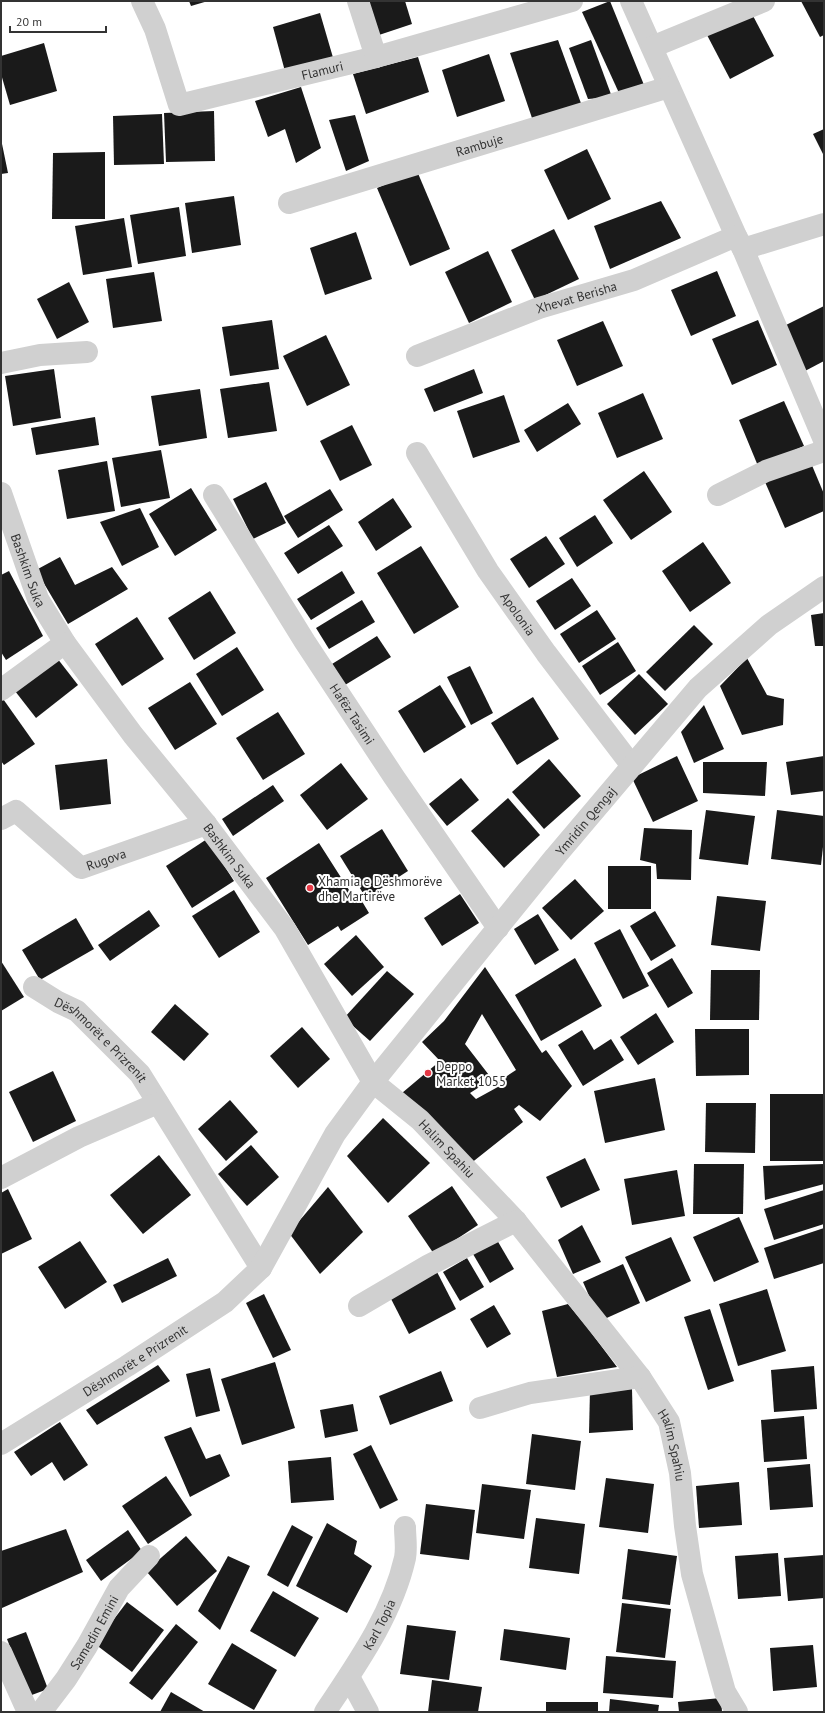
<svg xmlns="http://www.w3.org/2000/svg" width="825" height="1713" font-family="'PT Sans',sans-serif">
<rect width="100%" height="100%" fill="#fff"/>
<g fill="#1a1a1a" fill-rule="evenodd">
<path d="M189 1H208L191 6Z"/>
<path d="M365 1H405L412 24 376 36Z"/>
<path d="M610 1 644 85 619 93 582 12Z"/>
<path d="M801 1H824V35L820 37Z"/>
<path d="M751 12 774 56 730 79 707 35Z"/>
<path d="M320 13 334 61 286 75 273 27Z"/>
<path d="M558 40 582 106 533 121 510 53Z"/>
<path d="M591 40 612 97 588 99 569 48Z"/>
<path d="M44 43 57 91 10 105 1 74V56Z"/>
<path d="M489 54 505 101 457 117 442 70Z"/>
<path d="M418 57 429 92 366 114 353 74Z"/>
<path d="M301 87 321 148 296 163 285 129 268 137 255 101Z"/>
<path d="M214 111 215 161 166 162 164 113Z"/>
<path d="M162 114 164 164 114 165 113 116Z"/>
<path d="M355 115 369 161 346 171 329 120Z"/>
<path d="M824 129V156L813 134Z"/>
<path d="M1 139 8 173 1 174Z"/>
<path d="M587 149 611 199 568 220 544 170Z"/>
<path d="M105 152V219H52L53 153Z"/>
<path d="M417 171 450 249 410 266 377 188Z"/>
<path d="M234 196 241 245 192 253 185 203Z"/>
<path d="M661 201 681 238 610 269 594 226Z"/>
<path d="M179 207 186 256 138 264 130 215Z"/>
<path d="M124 218 132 267 83 275 75 226Z"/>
<path d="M554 229 579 279 535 300 511 250Z"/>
<path d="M356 232 372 279 325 295 310 248Z"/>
<path d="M488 251 512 302 469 323 445 272Z"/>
<path d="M717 271 736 316 691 336 671 290Z"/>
<path d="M154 272 162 321 113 328 106 279Z"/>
<path d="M69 282 89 322 57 339 37 299Z"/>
<path d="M824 306V361L805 371 784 326Z"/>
<path d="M272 320 279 369 230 376 222 327Z"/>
<path d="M758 320 777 365 732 385 712 339Z"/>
<path d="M603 321 623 366 577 386 557 340Z"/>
<path d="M326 335 350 385 307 406 283 356Z"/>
<path d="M54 369 61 418 13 426 5 376Z"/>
<path d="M474 369 483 393 434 412 424 389Z"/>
<path d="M269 382 277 431 228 438 220 389Z"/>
<path d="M200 389 207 438 159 446 151 396Z"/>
<path d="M643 393 663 439 617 458 598 413Z"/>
<path d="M504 395 520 442 473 458 457 411Z"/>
<path d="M784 401 804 446 758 466 739 420Z"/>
<path d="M568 403 581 424 537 452 524 430Z"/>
<path d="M95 417 99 445 36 455 31 428Z"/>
<path d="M352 425 372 465 340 481 320 441Z"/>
<path d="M161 450 170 498 121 507 112 458Z"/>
<path d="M107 461 115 511 67 519 58 470Z"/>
<path d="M811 463 824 494V511L785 528 765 482Z"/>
<path d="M644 471 672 512 631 540 603 500Z"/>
<path d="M266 482 286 523 253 539 233 499Z"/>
<path d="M191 488 217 530 175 556 149 514Z"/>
<path d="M330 489 343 510 298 538 284 516Z"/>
<path d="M393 498 412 527 376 551 358 522Z"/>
<path d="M140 508 159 547 122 566 100 522Z"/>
<path d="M595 515 613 543 577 567 559 538Z"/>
<path d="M329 525 343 546 298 574 284 553Z"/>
<path d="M546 536 565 564 529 588 510 559Z"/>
<path d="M703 542 731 583 690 612 662 571Z"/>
<path d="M421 546 459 607 414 634 377 573Z"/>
<path d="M60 557 75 585 112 567 128 589 68 624 36 570Z"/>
<path d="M9 571 43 636 6 660 1 652V575Z"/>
<path d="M342 571 355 593 311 620 297 599Z"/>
<path d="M572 578 591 606 555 630 536 601Z"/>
<path d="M210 591 236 633 194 660 168 618Z"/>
<path d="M362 600 375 622 329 649 316 628Z"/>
<path d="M597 610 616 639 579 663 560 634Z"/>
<path d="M824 613V646H815L811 615Z"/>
<path d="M137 617 164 659 122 686 95 644Z"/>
<path d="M694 625 713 644 665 691 646 672Z"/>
<path d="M377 636 391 657 345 685 332 664Z"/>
<path d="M618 642 636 671 600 695 582 666Z"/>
<path d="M237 647 264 690 222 716 196 674Z"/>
<path d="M57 658 78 685 36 718 15 691Z"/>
<path d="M747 658 767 695 784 699 783 725 742 735 720 686Z"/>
<path d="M470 666 493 713 471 725 447 677Z"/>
<path d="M639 674 668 704 635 735 607 704Z"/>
<path d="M190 682 217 724 175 750 148 708Z"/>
<path d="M440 685 466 727 424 753 398 711Z"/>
<path d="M1 696 35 744 4 765 1 761Z"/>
<path d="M533 697 559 739 517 765 491 723Z"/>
<path d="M704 705 724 749 694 763 681 732Z"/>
<path d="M278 712 305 754 263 780 236 738Z"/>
<path d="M677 756 698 801 653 822 632 778Z"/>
<path d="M824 756V791L791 795 786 762Z"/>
<path d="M107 759 111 804 60 810 55 765Z"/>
<path d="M549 759 581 796 544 829 512 792Z"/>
<path d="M703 762H767L765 796 703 793Z"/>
<path d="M341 763 368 799 327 830 300 795Z"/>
<path d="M461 778 479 800 447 826 429 804Z"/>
<path d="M273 785 284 801 233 836 222 819Z"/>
<path d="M508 798 540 835 504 868 471 831Z"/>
<path d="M706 810 755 816 748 865 699 859Z"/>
<path d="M777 810 824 816V838L821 865 771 859Z"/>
<path d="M644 828 692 830 691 880 657 879 656 864 640 860Z"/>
<path d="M382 829 408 871 366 898 340 856Z"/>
<path d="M207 839 234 881 192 908 166 866Z"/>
<path d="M319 843 356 901 360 898 369 913 341 931 338 926 308 945 266 878Z"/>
<rect x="608" y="866" width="43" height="43"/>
<path d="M575 879 604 911 571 940 542 908Z"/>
<path d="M234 890 260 932 219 958 192 916Z"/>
<path d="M460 894 479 923 442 946 424 918Z"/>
<path d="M717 896 766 901 760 951 711 945Z"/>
<path d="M149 910 160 926 110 961 98 945Z"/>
<path d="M655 911 676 946 651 961 630 926Z"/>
<path d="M538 914 559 950 535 965 514 929Z"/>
<path d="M76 918 94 949 40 980 22 950Z"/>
<path d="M620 929 649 986 623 999 594 943Z"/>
<path d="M356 935 384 967 352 996 324 964Z"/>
<path d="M575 958 602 1006 541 1041 515 995Z"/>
<path d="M672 958 693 993 668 1008 647 973Z"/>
<path d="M1 961 24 997 1 1011Z"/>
<path d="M485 967 542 1053 546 1050 572 1086 540 1121 519 1105 514 1109 523 1122 470 1164 402 1093 440 1061 422 1042 444 1021ZM482 1014 516 1070 495 1084 496 1088 476 1099 470 1093 492 1079 465 1044Z"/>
<path d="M711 970H760L759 1020H710Z"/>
<path d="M387 971 414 994 370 1041 344 1018Z"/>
<path d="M175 1004 209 1034 184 1061 151 1032Z"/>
<path d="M656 1013 674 1042 638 1065 620 1037Z"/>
<path d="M302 1027 330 1059 298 1088 270 1056Z"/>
<path d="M695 1029H749V1075L696 1076Z"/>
<path d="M582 1030 594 1050 611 1039 624 1060 583 1086 558 1045Z"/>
<path d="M53 1071 76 1121 33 1142 9 1092Z"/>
<path d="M655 1078 665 1130 605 1143 594 1091Z"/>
<rect x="770" y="1094" width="54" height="67"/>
<path d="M230 1100 258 1132 226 1161 198 1129Z"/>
<path d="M706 1103H756L755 1153 705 1152Z"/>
<path d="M383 1118 430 1163 388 1203 347 1156Z"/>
<path d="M251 1145 279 1177 247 1206 218 1174Z"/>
<path d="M159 1155 191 1195 143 1234 110 1195Z"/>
<path d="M585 1158 600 1190 561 1208 546 1177Z"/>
<path d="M694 1164H744L743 1214H693Z"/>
<path d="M824 1164V1184L765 1200 763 1166Z"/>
<path d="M677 1170 685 1216 632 1225 624 1179Z"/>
<path d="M452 1186 478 1225 434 1254 408 1216Z"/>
<path d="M328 1187 363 1232 320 1274 289 1233Z"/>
<path d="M8 1189 32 1239 1 1254V1193Z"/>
<path d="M824 1190V1224L774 1240 764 1209Z"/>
<path d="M739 1217 759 1262 714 1282 693 1237Z"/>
<path d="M582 1225 601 1262 573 1274 558 1240Z"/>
<path d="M824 1228V1263L774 1279 764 1248Z"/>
<path d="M671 1237 691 1281 646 1302 625 1257Z"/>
<path d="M497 1240 514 1269 490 1283 473 1254Z"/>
<path d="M80 1241 107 1282 65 1309 38 1267Z"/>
<path d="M168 1258 177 1276 122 1303 113 1285Z"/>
<path d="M467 1258 484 1287 460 1301 443 1272Z"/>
<path d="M623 1264 640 1303 600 1321 583 1282Z"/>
<path d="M435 1268 456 1309 409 1334 388 1293Z"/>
<path d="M767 1289 786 1351 738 1366 719 1304Z"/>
<path d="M264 1294 291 1350 273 1358 246 1303Z"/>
<path d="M568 1304 587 1327 617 1367 557 1377 542 1311Z"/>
<path d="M494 1305 511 1334 487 1348 470 1319Z"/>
<path d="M710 1309 734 1381 708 1390 684 1317Z"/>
<path d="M275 1362 295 1428 242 1445 221 1379Z"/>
<path d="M158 1365 170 1381 97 1425 86 1410Z"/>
<path d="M814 1366 817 1409 774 1412 771 1370Z"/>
<path d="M210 1368 220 1411 196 1417 186 1374Z"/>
<path d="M441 1371 453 1401 390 1425 379 1396Z"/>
<path d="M632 1389 633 1430 589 1433 590 1390Z"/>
<path d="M353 1404 358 1431 325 1438 320 1410Z"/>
<path d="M804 1416 807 1459 764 1462 761 1420Z"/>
<path d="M60 1422 88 1465 64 1481 52 1462 31 1476 14 1452Z"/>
<path d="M191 1427 206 1459 220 1454 230 1476 190 1497 164 1437Z"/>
<path d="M532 1434 581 1441 575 1490 526 1484Z"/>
<path d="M371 1445 398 1500 380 1509 353 1454Z"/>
<path d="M331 1457 334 1500 291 1503 288 1461Z"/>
<path d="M810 1464 813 1507 770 1510 767 1468Z"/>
<path d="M166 1476 192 1515 148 1544 122 1506Z"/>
<path d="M606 1478 654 1484 648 1533 599 1527Z"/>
<path d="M739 1482 742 1525 699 1528 696 1486Z"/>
<path d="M482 1484 531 1490 524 1539 476 1533Z"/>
<path d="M426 1504 475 1510 469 1560 420 1554Z"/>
<path d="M536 1518 585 1524 579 1574 529 1568Z"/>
<path d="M327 1523 357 1541 354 1554 372 1566 347 1613 296 1586Z"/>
<path d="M292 1525 313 1537 288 1587 267 1575Z"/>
<path d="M66 1529 83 1572 2 1608 1 1551Z"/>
<path d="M128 1530 142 1551 101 1581 86 1560Z"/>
<path d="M186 1536 217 1571 177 1606 146 1571Z"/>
<path d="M628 1549 677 1556 670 1605 622 1599Z"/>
<path d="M778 1553 781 1596 738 1599 735 1556Z"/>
<path d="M824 1555V1598L788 1601 784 1558Z"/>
<path d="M228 1556 250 1566 220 1630 198 1611Z"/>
<path d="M273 1591 319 1618 295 1657 250 1631Z"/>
<path d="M127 1602 164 1630 132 1672 95 1644Z"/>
<path d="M622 1603 671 1609 665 1658 616 1652Z"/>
<path d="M176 1624 198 1642 152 1700 129 1683Z"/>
<path d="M407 1625 456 1631 449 1680 400 1674Z"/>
<path d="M504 1629 570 1638 566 1670 500 1660Z"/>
<path d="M26 1632 48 1689 29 1696 7 1639Z"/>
<path d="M232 1643 277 1670 254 1710 208 1684Z"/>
<path d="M813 1645 817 1687 773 1691 770 1648Z"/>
<path d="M606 1656 676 1661 673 1698 603 1693Z"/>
<path d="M432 1680 482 1687 478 1712H428Z"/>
<path d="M171 1692 205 1712H160Z"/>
<path d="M721 1698 722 1712H679L678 1702Z"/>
<path d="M610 1699 659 1705 658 1712H609Z"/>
<rect x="546" y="1702" width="52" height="10"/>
</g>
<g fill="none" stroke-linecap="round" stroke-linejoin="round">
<g stroke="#d0d0d0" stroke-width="22">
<path id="s1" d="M142 1 155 29 179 105 376 57 572 1"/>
<path d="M358 1 376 57"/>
<path d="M631 1 736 236 743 249 824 440"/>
<path d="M652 47 764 1"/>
<path id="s2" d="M289 203 669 87"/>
<path d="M743 249 824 224"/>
<path id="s3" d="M417 356 539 308 634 280 736 236"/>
<path d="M1 363 40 355 87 352"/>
<path id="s4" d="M417 453 488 571 546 653 632 766"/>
<path id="s5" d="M1 493 38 599 65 643 133 735 206 824 285 929 373 1082 420 1120 516 1221 640 1377 669 1422 680 1473 685 1526 692 1574 725 1692 737 1712"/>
<path id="s6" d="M214 495 305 642 394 777 498 928"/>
<path d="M718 495 766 471 824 451"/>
<path d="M1 690 65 643"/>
<path id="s7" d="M1 819 16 811 81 868 206 824"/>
<path id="s8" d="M34 987 58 1002 77 1011 140 1074 261 1268"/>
<path d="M1 1178 79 1137 158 1103"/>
<path d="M359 1306 429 1265 516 1221"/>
<path d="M480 1408 530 1393 640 1377"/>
<path id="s9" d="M1 1444 127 1366 225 1302 261 1268 335 1134 373 1082 555 857 698 688 769 625 824 587"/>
<path d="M1 1652 28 1712"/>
<path d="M349 1677 368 1712"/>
<path id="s10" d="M41 1712 66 1679 87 1646 119 1588 149 1556"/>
<path id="s11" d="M325 1712C357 1664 392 1615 405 1558 407 1548 405 1537 405 1527"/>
</g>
</g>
<g fill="#e63946" stroke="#fff" stroke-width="1.5">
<circle cx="310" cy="888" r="4"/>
<circle cx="428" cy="1073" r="4"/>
</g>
<g text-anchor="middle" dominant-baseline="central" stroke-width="4" stroke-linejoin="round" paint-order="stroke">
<g font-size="13" fill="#333" stroke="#fff">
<text stroke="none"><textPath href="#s1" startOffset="258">Flamuri</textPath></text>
<text stroke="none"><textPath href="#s2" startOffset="199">Rambuje</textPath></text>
<text stroke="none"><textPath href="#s3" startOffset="170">Xhevat Berisha</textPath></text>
<text stroke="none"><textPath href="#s5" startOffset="82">Bashkim Suka</textPath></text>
<text stroke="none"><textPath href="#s4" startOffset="190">Apolonia</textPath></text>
<text stroke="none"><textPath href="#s6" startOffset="259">Hafëz Tasimi</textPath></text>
<text stroke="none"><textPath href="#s9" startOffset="869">Ymridin Qengaj</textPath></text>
<text stroke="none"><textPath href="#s5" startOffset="433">Bashkim Suka</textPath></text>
<text stroke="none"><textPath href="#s7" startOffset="130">Rugova</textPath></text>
<text stroke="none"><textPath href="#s8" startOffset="86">Dëshmorët e Prizrenit</textPath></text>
<text stroke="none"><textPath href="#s5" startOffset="801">Halim Spahiu</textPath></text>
<text stroke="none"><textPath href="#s9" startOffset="158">Dëshmorët e Prizrenit</textPath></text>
<text stroke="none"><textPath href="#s5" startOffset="1177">Halim Spahiu</textPath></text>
<text stroke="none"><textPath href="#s11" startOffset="103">Karl Topia</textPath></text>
<text stroke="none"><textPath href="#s10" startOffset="96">Samedin Emini</textPath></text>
</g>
<g font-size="13" fill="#333" stroke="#fff" text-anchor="start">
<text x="318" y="881">Xhamia e Dëshmorëve<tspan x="318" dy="15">dhe Martirëve</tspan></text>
<text x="436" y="1066">Deppo<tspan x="436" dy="15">Market 1055</tspan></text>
</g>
</g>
<rect width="825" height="1713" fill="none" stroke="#333333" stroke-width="4"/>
<path d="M10 26v6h96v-6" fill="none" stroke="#333333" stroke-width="2"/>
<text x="16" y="26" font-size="12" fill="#333333" stroke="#ffffff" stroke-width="3" paint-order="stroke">20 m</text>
</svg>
